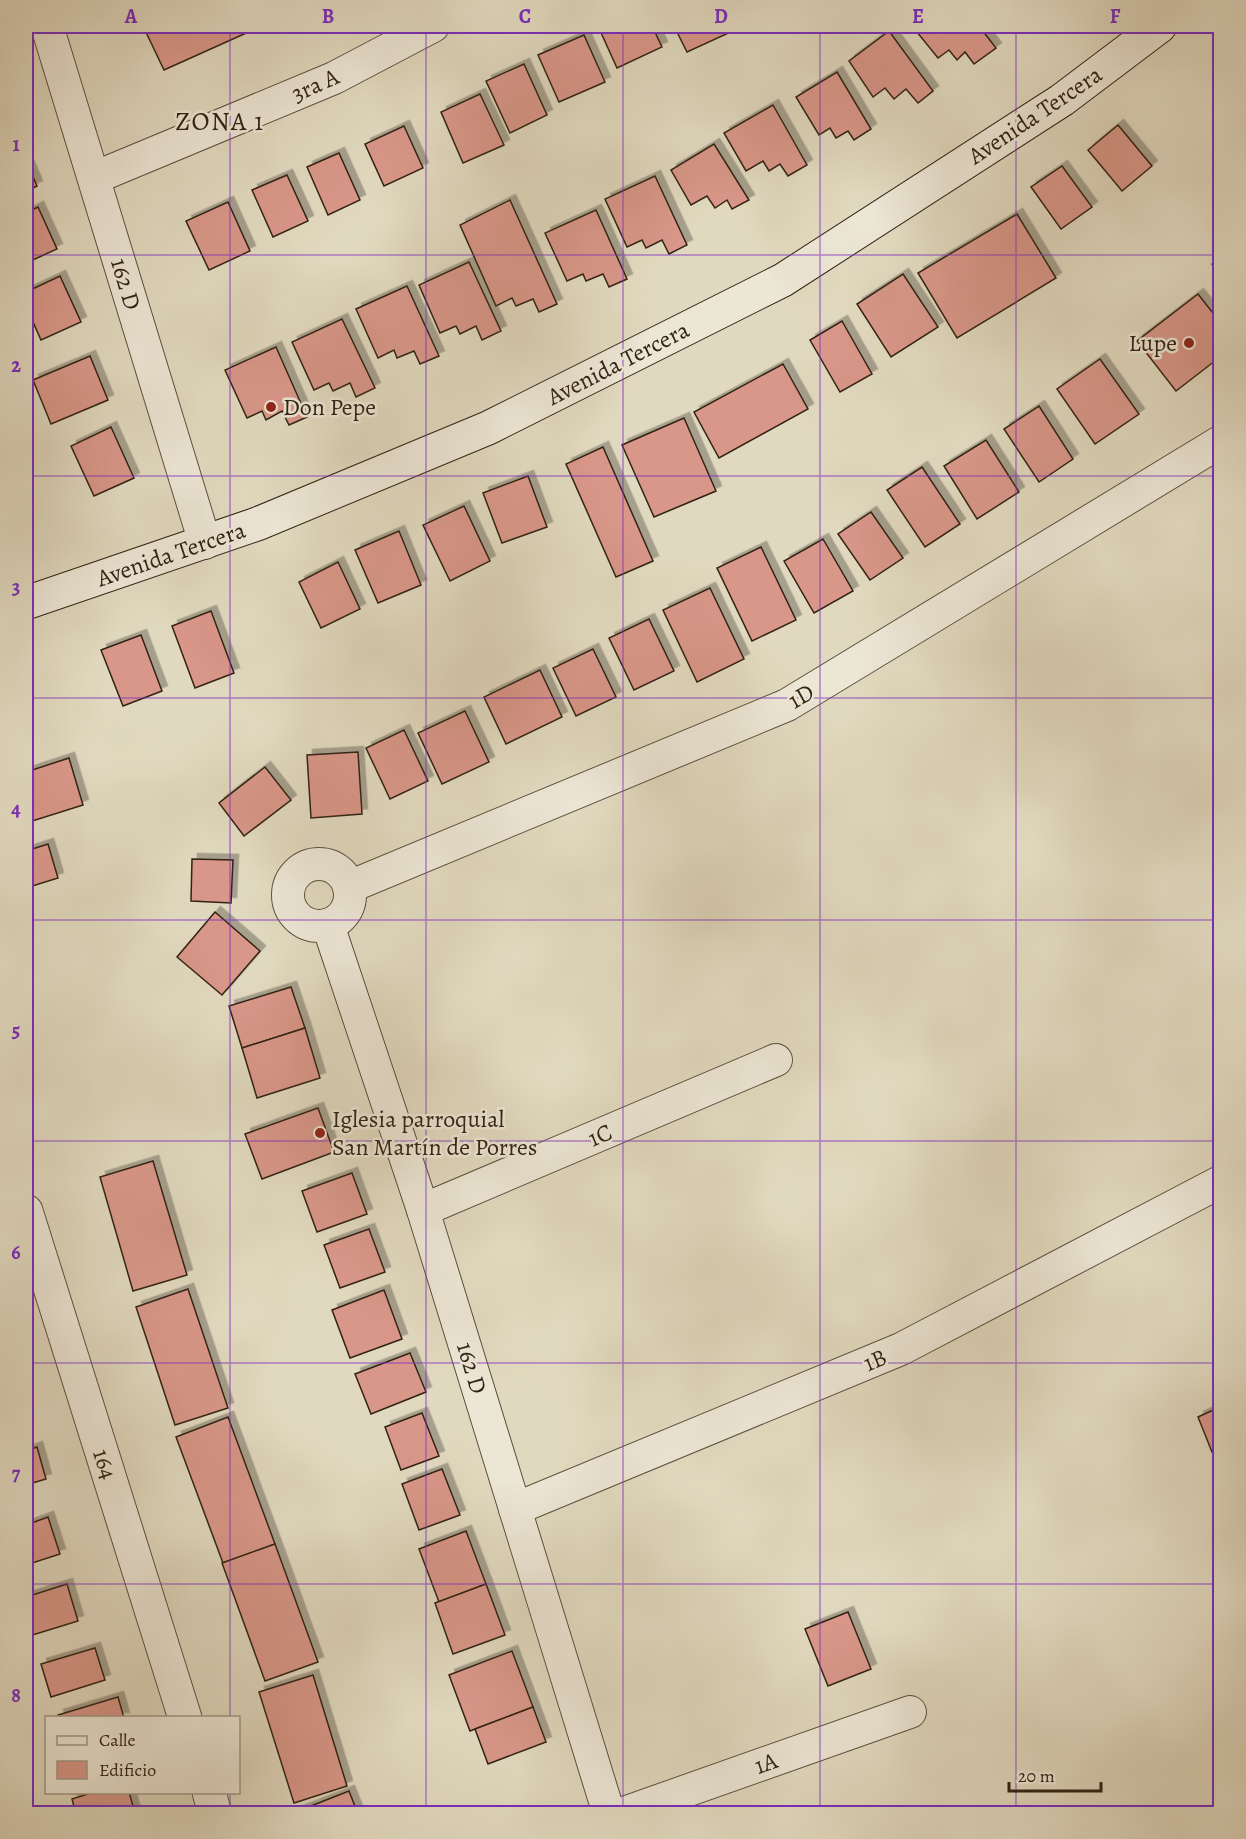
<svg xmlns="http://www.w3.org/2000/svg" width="1246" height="1839" font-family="Alegreya,serif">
<defs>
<filter id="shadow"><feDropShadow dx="5.5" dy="-5.5" stdDeviation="0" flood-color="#0004"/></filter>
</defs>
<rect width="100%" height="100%" fill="#e1d9bf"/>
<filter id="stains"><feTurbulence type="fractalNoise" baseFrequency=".00333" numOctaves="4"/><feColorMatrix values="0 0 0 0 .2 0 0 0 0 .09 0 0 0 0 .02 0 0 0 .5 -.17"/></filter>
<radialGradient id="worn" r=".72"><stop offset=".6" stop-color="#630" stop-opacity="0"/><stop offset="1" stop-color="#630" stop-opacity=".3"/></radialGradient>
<g fill="#d99789" stroke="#312213" stroke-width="1.5" filter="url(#shadow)">
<path d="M143 26H262L164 70Z"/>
<path d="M598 26H652L662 47 617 68Z"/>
<path d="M674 26H730L733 31 687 52Z"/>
<path d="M912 26H979L996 48 974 64 965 52 957 60 949 50 938 58Z"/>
<path d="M889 31 933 91 918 103 906 89 894 99 885 88 873 97 849 61Z"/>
<path d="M584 35 605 82 559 102 538 55Z"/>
<path d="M524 64 547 115 510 133 486 81Z"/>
<path d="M837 72 871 129 854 140 848 131 836 138 830 128 819 135 796 97Z"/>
<path d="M480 94 504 145 463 163 441 112Z"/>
<path d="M773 105 807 165 788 176 780 164 769 171 763 161 746 171 724 133Z"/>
<path d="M1118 125 1152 166 1122 191 1088 150Z"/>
<path d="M404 126 423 168 384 186 365 144Z"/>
<path d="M714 144 749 200 732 209 727 200 715 208 707 196 691 205 671 170Z"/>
<path d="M339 153 360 200 328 215 307 167Z"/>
<path d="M26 160 37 186 26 191Z"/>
<path d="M1062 166 1092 207 1061 229 1031 187Z"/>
<path d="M287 175 308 221 273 237 252 190Z"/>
<path d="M655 176 687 245 669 254 662 240 646 248 642 240 627 247 605 199Z"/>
<path d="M510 200 557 304 539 312 533 299 516 306 512 298 496 306 460 225Z"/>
<path d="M228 202 250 251 209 270 186 221Z"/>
<path d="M38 207 57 249 26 263V213Z"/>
<path d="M596 210 627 279 609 287 603 274 586 281 583 274 567 281 545 233Z"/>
<path d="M1017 214 1056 278 957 338 918 273Z"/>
<path d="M1220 257V275L1212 264Z"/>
<path d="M469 262 501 331 482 340 476 326 460 334 456 326 440 333 419 285Z"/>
<path d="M903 274 938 327 891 357 857 304Z"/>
<path d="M60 276 81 322 41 340 26 306V292Z"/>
<path d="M407 286 439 356 420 364 414 351 397 358 394 350 378 358 356 309Z"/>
<path d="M1198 294 1220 322V357L1176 391 1137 341Z"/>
<path d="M342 319 375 388 356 397 350 383 333 391 329 383 314 390 292 342Z"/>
<path d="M842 321 872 374 840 392 810 340Z"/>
<path d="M276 347 307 417 289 425 282 411 266 420 262 411 247 418 225 370Z"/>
<path d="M90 356 108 400 51 424 33 380Z"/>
<path d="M1100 359 1139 414 1095 444 1057 389Z"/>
<path d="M783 364 808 409 719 458 694 412Z"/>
<path d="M1039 406 1073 459 1039 482 1004 429Z"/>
<path d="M684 418 716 491 654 517 622 445Z"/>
<path d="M111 427 134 478 94 496 71 446Z"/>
<path d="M986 440 1019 492 977 519 944 466Z"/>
<path d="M603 447 653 561 616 577 566 464Z"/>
<path d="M922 467 960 524 925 547 887 490Z"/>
<path d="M528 476 547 527 502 543 483 493Z"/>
<path d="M464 506 490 561 450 581 423 525Z"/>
<path d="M871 512 903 558 870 580 838 534Z"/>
<path d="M399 531 421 585 378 603 355 550Z"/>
<path d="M823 539 853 591 814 613 784 561Z"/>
<path d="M761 547 796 620 752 641 717 568Z"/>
<path d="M338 562 360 609 321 628 299 582Z"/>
<path d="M710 588 744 659 697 682 663 610Z"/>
<path d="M211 611 234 673 195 688 172 626Z"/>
<path d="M649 619 674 671 634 690 609 638Z"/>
<path d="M141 635 162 691 123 706 101 650Z"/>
<path d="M593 649 616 697 576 716 553 668Z"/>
<path d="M540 670 562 717 506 744 484 697Z"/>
<path d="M465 711 489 762 442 784 418 733Z"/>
<path d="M404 730 428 781 390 799 366 748Z"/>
<path d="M358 752 362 814 311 818 307 755Z"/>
<path d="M69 758 83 805 26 823V772Z"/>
<path d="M265 767 291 800 244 836 219 803Z"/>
<path d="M48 844 58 878 26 888V851Z"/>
<path d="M192 859 233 860 231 903 191 901Z"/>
<path d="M215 912 260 951 222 995 177 957Z"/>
<path d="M291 987 305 1028 242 1048 229 1006Z"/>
<path d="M305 1028 320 1078 257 1098 242 1048Z"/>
<path d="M318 1108 334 1152 262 1179 245 1134Z"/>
<path d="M153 1161 187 1275 133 1291 100 1177Z"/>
<path d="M352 1173 367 1214 317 1232 302 1191Z"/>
<path d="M369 1229 385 1272 340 1288 324 1245Z"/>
<path d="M188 1289 228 1408 175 1425 136 1307Z"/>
<path d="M384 1290 402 1339 350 1358 332 1310Z"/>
<path d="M410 1353 426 1392 371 1414 355 1374Z"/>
<path d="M1220 1407V1448L1212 1452 1198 1417Z"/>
<path d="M422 1413 439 1456 401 1470 385 1427Z"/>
<path d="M228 1417 275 1544 223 1563 176 1437Z"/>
<path d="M37 1447 46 1479 26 1485V1451Z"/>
<path d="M442 1469 460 1515 419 1530 402 1484Z"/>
<path d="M48 1517 60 1554 26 1565V1525Z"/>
<path d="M466 1531 486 1584 439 1602 419 1549Z"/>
<path d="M275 1544 318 1662 265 1681 222 1563Z"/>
<path d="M67 1584 78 1621 26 1637V1597Z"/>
<path d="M486 1584 505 1635 453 1654 435 1603Z"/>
<path d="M848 1612 871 1669 828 1686 805 1629Z"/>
<path d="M95 1648 105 1680 51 1697 41 1664Z"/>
<path d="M512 1651 533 1707 470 1731 449 1675Z"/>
<path d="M313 1675 347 1786 294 1803 259 1692Z"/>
<path d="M118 1697 124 1718H59L58 1715Z"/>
<path d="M533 1707 546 1742 488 1764 475 1729Z"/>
<path d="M349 1791 358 1814 293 1813Z"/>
<path d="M94 1792H129L135 1813 76 1814 72 1799Z"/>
</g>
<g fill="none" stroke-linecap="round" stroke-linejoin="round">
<defs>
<g id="minor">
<path d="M47 26 205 543"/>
<path d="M94 178 334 78 433 26"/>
<circle cx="319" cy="895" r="31"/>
<path d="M349 887 787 705 1220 442"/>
<path d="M328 925 423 1210 609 1814"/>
<path d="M423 1210 776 1060"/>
<path d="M515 1509 901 1349 1220 1182"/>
<path d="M621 1814 910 1712"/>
</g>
<g id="tertiary">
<path d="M26 1211 185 1718"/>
<path d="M209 1792 215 1814"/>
</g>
<path id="secondary" d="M26 603 257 524 488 428 783 280 1062 100 1160 26"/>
</defs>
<use href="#minor" stroke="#5d503e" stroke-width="34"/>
<use href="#tertiary" stroke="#5d503e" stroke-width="35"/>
<use href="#secondary" stroke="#312213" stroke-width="35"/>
<use href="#minor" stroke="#ece6d5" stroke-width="32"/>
<use href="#tertiary" stroke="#ece6d5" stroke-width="33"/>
<use href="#secondary" stroke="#ece6d5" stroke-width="33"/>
</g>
<path fill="none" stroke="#7b2cbf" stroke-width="1.5" stroke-opacity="0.55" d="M230 26V1718M426 26V1814M623 26V1814M820 26V1814M1016 26V1814M26 255H1220M26 476H1220M26 698H1220M26 920H1220M26 1141H1220M26 1363H1220M26 1584H1220M230 1792V1814"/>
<g fill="#8f2418" stroke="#ece6d5" stroke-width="2">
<circle cx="1189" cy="343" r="6"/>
<circle cx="271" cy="407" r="6"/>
<circle cx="320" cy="1133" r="6"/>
</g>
<g text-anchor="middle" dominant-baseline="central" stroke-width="5" stroke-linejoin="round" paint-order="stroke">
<g font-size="24" fill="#312213" stroke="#ece6d5">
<text transform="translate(315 85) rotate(-24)">3ra A</text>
<text transform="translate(1035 115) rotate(-34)">Avenida Tercera</text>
<text transform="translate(126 284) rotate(73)">162 D</text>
<text transform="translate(618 363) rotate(-27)">Avenida Tercera</text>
<text transform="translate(171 554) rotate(-19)">Avenida Tercera</text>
<text transform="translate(801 696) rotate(-30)">1D</text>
<text transform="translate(600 1135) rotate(-23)">1C</text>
<text transform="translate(875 1360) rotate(-23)">1B</text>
<text transform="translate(472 1368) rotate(73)">162 D</text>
<text transform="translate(105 1464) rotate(72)">164</text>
<text transform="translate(766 1763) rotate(-19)">1A</text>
</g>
<g font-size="24" fill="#312213" stroke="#ece6d5" text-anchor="start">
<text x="1177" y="343" text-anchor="end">Lupe</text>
<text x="283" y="407">Don Pepe</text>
<text x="332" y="1119">Iglesia parroquial<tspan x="332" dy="28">San Martín de Porres</tspan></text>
</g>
<g font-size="26" letter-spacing="1.5" fill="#312213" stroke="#ece6d5">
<text x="220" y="121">ZONA 1</text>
</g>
</g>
<rect width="1246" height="1839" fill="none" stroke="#e1d9bf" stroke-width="66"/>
<rect x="45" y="1716" width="195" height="78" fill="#ece6d5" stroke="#a19887" stroke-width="1.5"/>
<rect x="57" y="1736" width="30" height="9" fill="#ece6d5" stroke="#a19887" stroke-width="1.5"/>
<text x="99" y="1746" font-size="18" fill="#312213">Calle</text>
<rect x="57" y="1761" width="30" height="18" fill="#d99789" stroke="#a19887" stroke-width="1.5"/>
<text x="99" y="1776" font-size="18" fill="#312213">Edificio</text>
<path d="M1009 1782v9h92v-9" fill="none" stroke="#312213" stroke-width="3"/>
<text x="1018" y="1782" font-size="18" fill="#312213" stroke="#ece6d5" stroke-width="4.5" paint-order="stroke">20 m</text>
<rect x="33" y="33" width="1180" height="1773" fill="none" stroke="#7b2cbf" stroke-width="2"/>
<g font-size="20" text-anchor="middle" font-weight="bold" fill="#7b2cbf">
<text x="131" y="23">A</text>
<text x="328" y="23">B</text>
<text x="525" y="23">C</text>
<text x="721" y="23">D</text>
<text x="918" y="23">E</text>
<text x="1115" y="23">F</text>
<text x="16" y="151">1</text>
<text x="16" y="372">2</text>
<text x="16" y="594">3</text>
<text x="16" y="816">4</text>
<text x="16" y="1037">5</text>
<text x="16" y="1259">6</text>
<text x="16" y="1480">7</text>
<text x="16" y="1702">8</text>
</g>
<rect width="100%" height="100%" filter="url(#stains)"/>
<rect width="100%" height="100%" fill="url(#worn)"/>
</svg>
